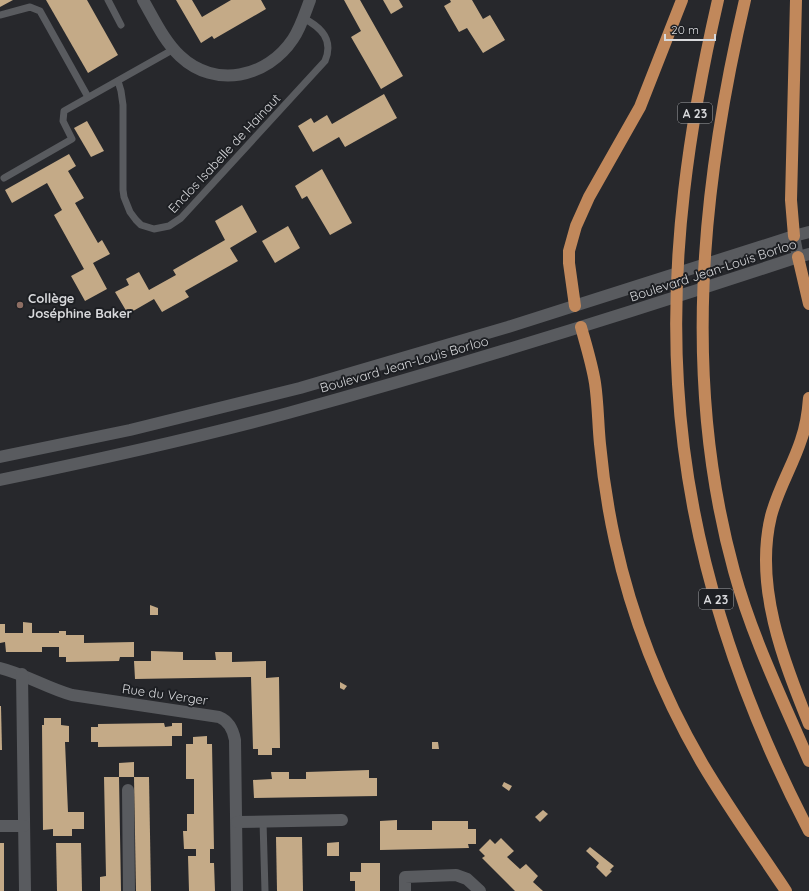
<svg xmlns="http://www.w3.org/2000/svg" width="809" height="891" font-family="Quicksand,sans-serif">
<rect width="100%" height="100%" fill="#27282c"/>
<g fill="#c4aa87">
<path d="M0 0H13L0 7Z"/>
<path d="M46 0H87L118 55 88 73Z"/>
<path d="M176 0H192L202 17 231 0H261L266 9 214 39 212 36 201 43Z"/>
<path d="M344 0H360L403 76 381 89 351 37 361 31Z"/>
<path d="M383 0H399L403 7 391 14Z"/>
<path d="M450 0H472L483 19 490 15 505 40 483 53 467 28 459 32 444 6 451 2Z"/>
<path d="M384 94 397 118 345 147 339 137 313 152 298 126 311 118 314 123 327 115 332 124Z"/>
<path d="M87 121 104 151 91 157 74 128Z"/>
<path d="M69 154 76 166 68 171 84 198 75 203 98 243 102 240 110 254 93 263 107 289 85 301 71 276 84 269 54 215 62 210 47 183 12 203 5 190Z"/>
<path d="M322 169 352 223 330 235 307 196 302 199 295 186Z"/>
<path d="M242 205 257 232 230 248 238 261 185 291 189 297 162 312 154 299 128 314 115 292 129 285 126 279 139 272 149 290 176 275 173 270 225 240 215 221Z"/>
<path d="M288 226 300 248 275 263 262 241Z"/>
<path d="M150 605 158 608V615H150Z"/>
<path d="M23 622 32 623V633H59V631H66V635H84V643L134 642V657H120L119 661 66 662V657H59V647H42V652H6L5 642 0 643V624H5V633H23Z"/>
<path d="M151 651 183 652V660H216L215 652H232V662L266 661V678L279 677 280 748H272V755H258V749H253L251 677 135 679 134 661H151Z"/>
<path d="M340 682 347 686 344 690 340 688Z"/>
<path d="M0 706H1L2 750H0Z"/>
<path d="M44 718H61V725L69 726V742H65L68 812H84V829H72V836H53V829L43 830 42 725H44Z"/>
<path d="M164 723 165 727 172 726V723H182V736H172V746L98 747V742H91V727H98V724Z"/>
<path d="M207 736V744H212L214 849H210V863H214L215 891H189L188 856H196V849H184L183 831H187V814H194V779H186V744H193V737Z"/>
<path d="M432 742H438L439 749H432Z"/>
<path d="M134 762V777H119V763Z"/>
<path d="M369 770V778H377V796L254 798 253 780 272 779 271 772H289V779H306V772Z"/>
<path d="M104 777H119L121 891H100V877L106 876Z"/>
<path d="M134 777H149L151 891H136Z"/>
<path d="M504 782 512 786 509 791 502 786Z"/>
<path d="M543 810 548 814 540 822 535 817Z"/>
<path d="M397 820V830H432V821H468V829H476V844H468L469 848 380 850V821Z"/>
<path d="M276 837H302L303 891H277Z"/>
<path d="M501 838 514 851 507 857 520 869 526 864 538 876 533 882 543 891H515L482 858 485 856 479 850 490 839 495 844Z"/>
<path d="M339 842V856H327V843Z"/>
<rect x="0" y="843" width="4" height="48"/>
<path d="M56 843H81L82 891H57Z"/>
<path d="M590 847 614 866 610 870 612 871 606 877 596 867 599 863 586 851Z"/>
<path d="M361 863H380V891H355V881H350V872H361Z"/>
</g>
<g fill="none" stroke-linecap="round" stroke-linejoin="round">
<g stroke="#595b5f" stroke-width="7">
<path d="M108 0 121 25"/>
<path d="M0 15 30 7 40 11 88 97"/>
<path d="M118 81 121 91 123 105V190L124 197 130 212 136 220 141 225 154 229 169 226 181 218 325 61C334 40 321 27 303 18"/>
<path d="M4 178 72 139 63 121 64 111 174 49"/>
<path d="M263 821 265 891"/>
</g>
<g stroke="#595b5f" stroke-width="12">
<path d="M143 0C154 19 164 41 180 56 215 89 267 78 293 39 301 27 305 13 310 0"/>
<path d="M794 236 809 232"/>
<path d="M798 257 809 254"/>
<path d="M0 668C25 674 47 688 72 695L219 717C229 721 233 729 235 740L237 891"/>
<path d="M22 674 25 891"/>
<path d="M128 790 129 891"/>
<path d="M237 822 342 820"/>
<path d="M0 826H24"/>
<path d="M405 891V877L456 875 467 879 480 891"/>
</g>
<path stroke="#595b5f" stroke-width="12" d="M0 457 130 430 300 388 508 327 794 236 798 257C629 313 459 366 288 413 193 439 96 460 0 480"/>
<g stroke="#c1885b" stroke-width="12">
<path d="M718 0C689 126 670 255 678 384 687 541 737 693 809 831"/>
<path d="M745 0C701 188 682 382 734 571 752 637 782 698 809 761"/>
<path d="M794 236 791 200 796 0"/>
<path d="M798 257 809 304"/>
<path d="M575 306 569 263V251L576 226 589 197 640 107 682 0"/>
<path d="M581 327C586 345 592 364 595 383 598 403 598 424 600 444 603 477 608 509 615 541 632 619 662 694 702 763 728 807 758 849 786 891"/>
<path d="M809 398C808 412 806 426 801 440 793 465 778 489 771 516 754 586 783 660 809 724"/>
</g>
</g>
<circle fill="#8d6e63" stroke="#1d1f23" stroke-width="1.5" cx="20" cy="305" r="4"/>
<g text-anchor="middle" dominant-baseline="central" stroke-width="4" stroke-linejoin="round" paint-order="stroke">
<g fill="#1d1f23" stroke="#a0a1a4" stroke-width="1">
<rect x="678" y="103" width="34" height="20" rx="3"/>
<rect x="699" y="589" width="34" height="20" rx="3"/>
</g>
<g font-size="12" font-weight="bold" fill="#d8d9dc">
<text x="695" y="113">A 23</text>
<text x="716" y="599">A 23</text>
</g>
<g font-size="13" fill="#d8d9dc" stroke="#1d1f23">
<text transform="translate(224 153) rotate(-47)">Enclos Isabelle de Hainaut</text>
<text transform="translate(713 270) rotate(-18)">Boulevard Jean-Louis Borloo</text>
<text transform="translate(404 364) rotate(-16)">Boulevard Jean-Louis Borloo</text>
<text transform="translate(165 694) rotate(8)">Rue du Verger</text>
</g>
<g font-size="13" font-weight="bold" fill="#d8d9dc" stroke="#1d1f23" text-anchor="start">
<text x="28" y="298">Collège<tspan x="28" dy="15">Joséphine Baker</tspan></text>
</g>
</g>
<path d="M665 34v6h50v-6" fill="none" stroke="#d8d9dc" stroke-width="2"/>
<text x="671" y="34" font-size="12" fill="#d8d9dc" stroke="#1d1f23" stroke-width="3" paint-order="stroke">20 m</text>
</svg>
